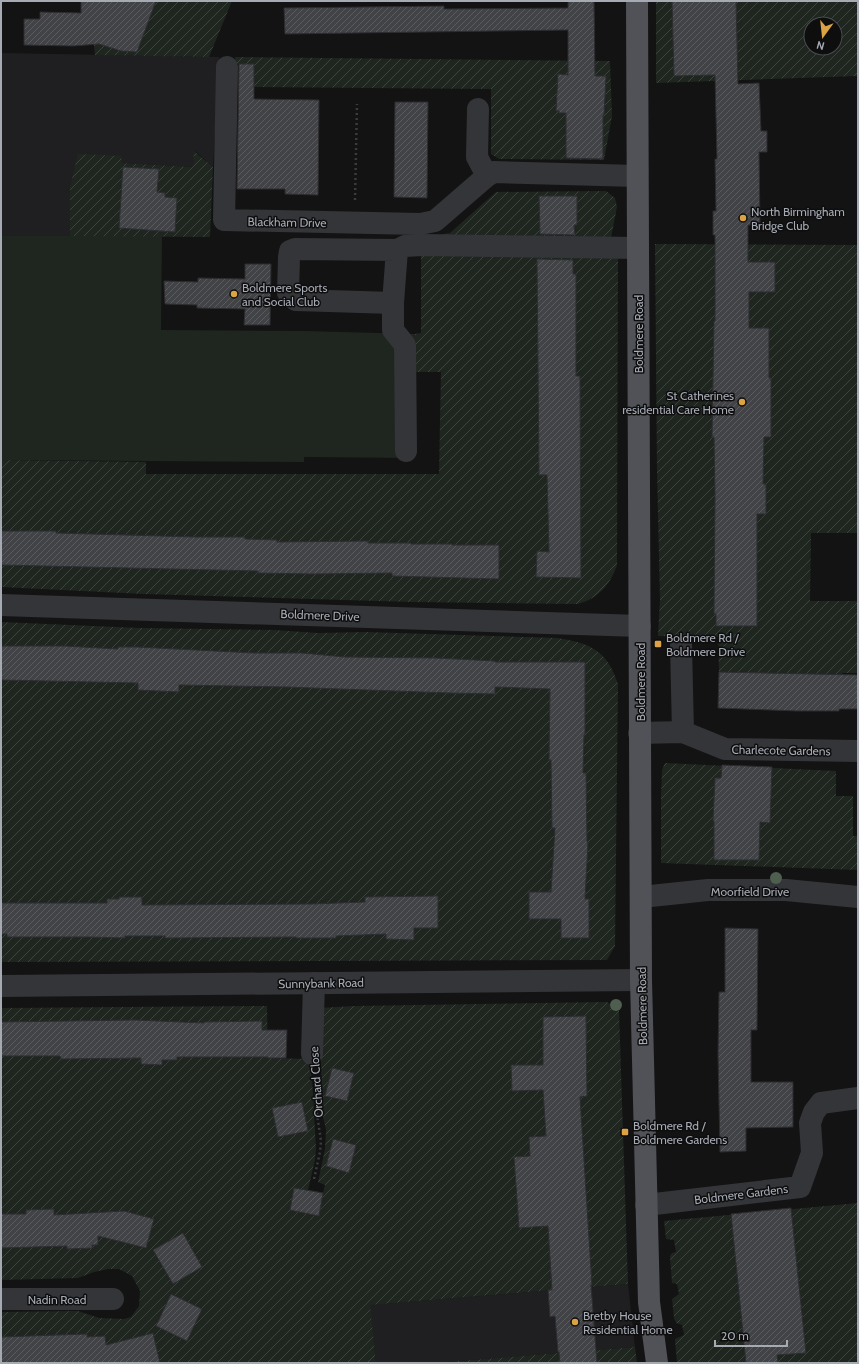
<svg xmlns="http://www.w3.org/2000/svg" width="859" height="1364" font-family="Cabin,sans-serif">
<defs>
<pattern id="garden-furrows" width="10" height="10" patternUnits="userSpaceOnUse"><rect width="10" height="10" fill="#1f2620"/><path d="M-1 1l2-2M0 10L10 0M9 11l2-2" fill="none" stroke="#3d433e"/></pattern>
<pattern id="building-hatch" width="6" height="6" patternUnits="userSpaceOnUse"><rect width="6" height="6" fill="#424347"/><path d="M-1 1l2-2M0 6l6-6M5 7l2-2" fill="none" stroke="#5a5b5f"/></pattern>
</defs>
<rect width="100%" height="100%" fill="#131314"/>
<g fill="#1f1f21">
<path d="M1 53 219 57 213 167 195 151 193 167 121 163V156L70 187V236H1Z"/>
<path d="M628 1284 635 1347 434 1363H376L369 1305Z"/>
</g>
<path fill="#1f2620" d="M1 236H162L161 330 304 331 415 334 414 458 304 457V462L1 460Z"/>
<g fill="url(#garden-furrows)" fill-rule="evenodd">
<path d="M117 1H232L209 57 95 55 92 27Z"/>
<path d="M656 1H858V76L656 83ZM811 24H835V48H811Z"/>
<path d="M235 57 610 61 612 116 604 160 499 159 491 154V89L254 87 253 65 235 64Z"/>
<path d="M194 151 213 167 210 237 70 236V187L78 154 121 156 122 163 193 167Z"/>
<path d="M606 191 615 198 617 207 611 238 422 239 450 233 496 192Z"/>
<path d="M655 244 858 245V533H811L810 601H858V673H843L840 675 719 672 718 637 658 636 660 600 657 471Z"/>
<path d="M421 250 618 252 617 565C610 585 599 598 578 604L411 602 144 594 1 587V460L146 462V474H439L441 372H414L415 334 421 333Z"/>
<path d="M1 622 139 628 274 630 318 633 365 632 557 638C590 643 607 650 618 684L615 946 607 960 1 962Z"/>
<path d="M665 763 836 771V796H853V836H858V870L661 863V796L662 770Z"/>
<path d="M607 1002 619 1011 628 1284 370 1305 376 1363H1V1312L78 1311 99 1318 124 1319 131 1317 139 1306 140 1291 132 1276 119 1269H108L94 1272 78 1278 1 1280V1008L267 1006 268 1058 309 1059 312 1079 316 1148 315 1160 308 1190 323 1193 325 1185 318 1182 325 1149 326 1130 322 1112 320 1008 354 1006Z"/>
<path d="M858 1203V1363H677L675 1339 684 1335 682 1325 676 1323 674 1318 672 1299 679 1294 677 1284 672 1283 670 1256 672 1253 676 1252 674 1240 666 1239 664 1221Z"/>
<path d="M635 1347 637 1363H434Z"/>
</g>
<g fill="url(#building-hatch)" stroke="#2d2d30">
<path d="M81 1H156L137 52 121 51 99 44 73 46 24 45V19H40V12L81 13Z"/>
<path d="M568 1H594L595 76H606L604 115H603V159L566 158V113H559V111H556L558 74 568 75V30L285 34 284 8 444 6V9L568 8Z"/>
<path d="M672 1H736L738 84 759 83 761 131H767V152H759L760 225H748V262H775V292H749V328H769V378H771V437H764L763 484H766V514H757V626H716V614H714L715 495 714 437H712L714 321H715V235H713V211H716L715 159H717L715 75 674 76Z"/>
<path d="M239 64H254V99L319 100 318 195 285 194V189H237Z"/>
<path d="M395 102H428L427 198 394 197Z"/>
<path d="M123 167 159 169 157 192 165 193V197L177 198 175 232 119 228Z"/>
<path d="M539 196H577V225H574L575 235 540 234Z"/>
<path d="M537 259 573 260V274H576V376H580L581 578 536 577 537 551 549 552 547 475H539Z"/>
<path d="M245 264H271L270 325H244L245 309 197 308V305L165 304 164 281 198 282V278L245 279Z"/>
<path d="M1 531H56V533L195 537H245V539L277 540V542L368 541V543H411V544H452V545H499V579L392 576V573L312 574 258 573V571L1 565Z"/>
<path d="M1 646H64L118 649V647H137L254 653H302L345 657 436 658 495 661V662H585V734L584 735 583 773H586L587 842H588L585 899H589V938H561V919H529V892H551L555 828H552L551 760H549L550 689 495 687V694L449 693 286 687 179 685V692L138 690V683L1 680Z"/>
<path d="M719 672 858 675V709H839V711H797L718 708Z"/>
<path d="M722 765 772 767 770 823 760 822 759 860H714V821H713L715 778H721Z"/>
<path d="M438 896V928H414V940L386 939V934L336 936V938H296V937L165 938V936H125V938L90 937H7V934H1V903H107V899H119V897H142V905L312 904 365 902V897Z"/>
<path d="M725 928 758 929 757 1030H751V1082H793V1127L746 1128V1151L720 1152 718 1054 719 992H725Z"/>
<path d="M586 1016 587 1096 580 1097 592 1285H591L597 1363H560L559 1352H558L555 1316 550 1317 548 1290H552L548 1226 519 1228 514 1157 530 1156 529 1137 546 1136 543 1090 512 1091 511 1065H543V1017Z"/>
<path d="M135 1020 204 1023V1022L262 1021V1030H287L286 1058H268V1057H177V1060H162V1065L141 1064V1058L61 1059 60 1056H1V1022Z"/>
<path d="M332 1068 354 1073 347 1101 325 1096Z"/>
<path d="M302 1102 308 1131 278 1137 272 1108Z"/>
<path d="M333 1139 356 1145 349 1173 326 1166Z"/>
<path d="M294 1188 323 1193 319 1216 290 1210Z"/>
<path d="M791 1208 806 1353 777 1355 778 1363H746L731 1214Z"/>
<path d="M54 1209V1215L124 1211 154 1219 146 1248 98 1236V1245H92V1248L67 1249V1246L1 1248V1214H26V1210Z"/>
<path d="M183 1233 202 1267 173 1284 153 1250Z"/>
<path d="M171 1294 202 1309 187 1341 156 1326Z"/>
<path d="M153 1333 160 1363H1V1337L87 1334V1337L105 1336 106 1345Z"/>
</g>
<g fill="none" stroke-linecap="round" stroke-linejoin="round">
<g stroke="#3a3c3f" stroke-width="2.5" stroke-dasharray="2 3" stroke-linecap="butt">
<path d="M114 2 115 1"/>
<path d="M355 200 357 104"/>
<path d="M314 1179 320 1152 321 1141 316 1107 315 1076"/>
</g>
<g stroke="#343538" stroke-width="22">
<path d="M227 67 224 220 420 224 435 221 487 176 494 172 637 176"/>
<path d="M478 109 477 157 487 176"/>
<path d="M397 250 393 303 296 300 291 297 288 293 289 257 290 251 295 249 397 250 405 246 421 245 637 248"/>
<path d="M393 303V330L405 345 406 451"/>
<path d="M1 605 640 626"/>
<path d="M681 645 683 732"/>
<path d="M639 733 683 732 725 749 858 751"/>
<path d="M641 897 708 890H786L858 897"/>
<path d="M1 986 641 980"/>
<path d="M312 1054 314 983"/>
<path d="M646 1205 800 1187 812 1153 810 1123 814 1112 821 1103 858 1098"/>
<path d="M1 1299H113"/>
</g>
<path stroke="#505257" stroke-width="22" d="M637 1 641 980 649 1302 657 1363"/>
</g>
<g fill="#4e5e4f">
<circle cx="776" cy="878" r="6"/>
<circle cx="616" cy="1005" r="6"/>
</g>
<g fill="#dba343" stroke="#0e0e0f" stroke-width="1.5">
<circle cx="743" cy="218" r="4"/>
<circle cx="234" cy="294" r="4"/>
<circle cx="742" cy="402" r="4"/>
<rect x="654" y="640" width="8" height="8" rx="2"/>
<rect x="621" y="1128" width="8" height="8" rx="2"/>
<circle cx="575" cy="1322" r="4"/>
</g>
<g text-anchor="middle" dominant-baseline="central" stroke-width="3" stroke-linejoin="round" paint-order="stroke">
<g font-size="12" fill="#a6aab3" stroke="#0e0e0f" text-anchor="start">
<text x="751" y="211">North Birmingham<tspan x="751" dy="14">Bridge Club</tspan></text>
<text x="242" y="287">Boldmere Sports<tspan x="242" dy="14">and Social Club</tspan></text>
<text x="734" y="395" text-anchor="end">St Catherines<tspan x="734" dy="14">residential Care Home</tspan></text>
<text x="666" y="637">Boldmere Rd /<tspan x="666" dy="14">Boldmere Drive</tspan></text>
<text x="633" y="1125">Boldmere Rd /<tspan x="633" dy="14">Boldmere Gardens</tspan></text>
<text x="583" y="1315">Bretby House<tspan x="583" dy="14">Residential Home</tspan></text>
</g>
<g font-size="12" fill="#a6aab3" stroke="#0e0e0f">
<text transform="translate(287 222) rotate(1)">Blackham Drive</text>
<text transform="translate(638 334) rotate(-90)">Boldmere Road</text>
<text transform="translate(320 615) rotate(2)">Boldmere Drive</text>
<text transform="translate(640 682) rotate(-90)">Boldmere Road</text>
<text transform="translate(781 750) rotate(1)">Charlecote Gardens</text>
<text x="750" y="891">Moorfield Drive</text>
<text transform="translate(321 983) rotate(-1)">Sunnybank Road</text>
<text transform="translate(642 1006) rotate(-91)">Boldmere Road</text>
<text transform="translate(316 1082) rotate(-94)">Orchard Close</text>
<text transform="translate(741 1194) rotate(-7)">Boldmere Gardens</text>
<text x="57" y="1299">Nadin Road</text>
</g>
</g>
<rect width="859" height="1364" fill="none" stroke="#a6aab3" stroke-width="4"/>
<g transform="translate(823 36) rotate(195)"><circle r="19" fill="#0e0e0f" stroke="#4b4c51"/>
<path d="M0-3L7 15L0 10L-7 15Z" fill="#dba343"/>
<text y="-6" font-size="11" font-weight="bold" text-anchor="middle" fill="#a6aab3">N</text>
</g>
<path d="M715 1340v6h72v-6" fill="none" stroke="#a6aab3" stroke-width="2"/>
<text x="721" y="1340" font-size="12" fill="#a6aab3" stroke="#0e0e0f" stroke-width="3" paint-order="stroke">20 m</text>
</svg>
